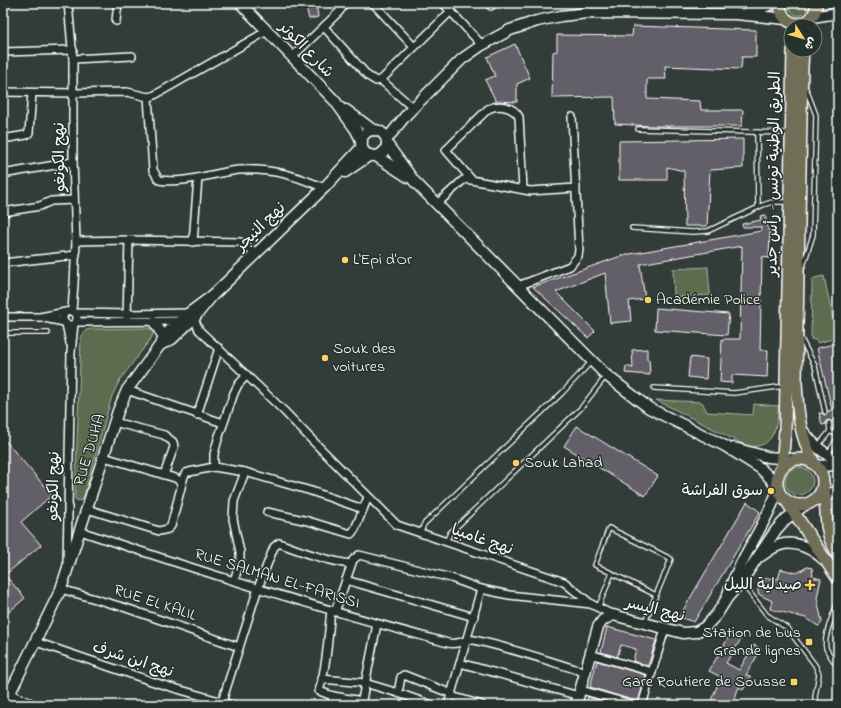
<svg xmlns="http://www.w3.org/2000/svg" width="841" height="708" font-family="'Indie Flower','Playpen Sans Arabic',sans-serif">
<rect width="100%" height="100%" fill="#323c39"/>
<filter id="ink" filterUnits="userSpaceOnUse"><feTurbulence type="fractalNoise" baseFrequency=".025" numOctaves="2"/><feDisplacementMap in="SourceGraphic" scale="8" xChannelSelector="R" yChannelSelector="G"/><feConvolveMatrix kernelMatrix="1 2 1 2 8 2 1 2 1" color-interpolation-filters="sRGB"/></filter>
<g filter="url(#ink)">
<g fill="#5c6c4f" stroke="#aeb6a7">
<path d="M790 3H807V10C802 17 794 17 790 10Z"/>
<path d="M708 267 710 295 674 297 673 269Z"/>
<path d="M824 276 837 338 817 343 816 340 811 339 812 281 814 278Z"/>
<path d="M148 328 153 331 152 337 120 380 112 396 84 496 81 501 76 500 75 497 81 337 86 330 91 329Z"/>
<path d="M656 400 702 402 707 412 753 415 754 404 779 406C777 426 774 450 747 446Z"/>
<circle cx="799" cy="481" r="14"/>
</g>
<g fill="#635e68" stroke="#fff">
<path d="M305 3H316L318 17 309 19Z"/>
<path d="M633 26 756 30V57H742L741 69 665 66 666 79H647V99L700 101 701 110H743L742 126H652L615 124 614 97 552 98 553 52 557 51V35L632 36Z"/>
<path d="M515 44 530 78 517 84V102L496 101 485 80 495 76 487 57Z"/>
<path d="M743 139V168L710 170 707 226H685L684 171 667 167V180H619V141Z"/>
<path d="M765 215 768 230H770L769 258 762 257 760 350H768L767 377 732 375V383L720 382 722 339H740L742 246 640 264 645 299 629 301 631 321 610 323 605 273 556 292 595 331 588 338 533 287 624 255 761 231V227H743L742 224 761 220 760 216Z"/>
<path d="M656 308 729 314 727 335 655 330Z"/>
<path d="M834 344 838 358V425H835L834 422H832L829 420 826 421V424L822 425 819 413H822L824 415H826L828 411 832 410 817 348Z"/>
<path d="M647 349V360L649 359 650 375 625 373 626 366 633 368 632 350Z"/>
<path d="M690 357 707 359 706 379 688 377Z"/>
<path d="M577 426 658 476 645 496 564 446Z"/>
<path d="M3 438 52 495 21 522 41 545 5 575 25 598 3 617Z"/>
<path d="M747 502 760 512 694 622 679 617Z"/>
<path d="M807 567 812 568 813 577 821 579 817 598 822 622 820 625 818 626 806 618 770 609 772 601 760 595 758 593V583L767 578 778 579 781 569 797 573Z"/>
<path d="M607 627 656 640 648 666 633 661 636 649 621 645 617 657 601 652Z"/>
<path d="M731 633 741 639 726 663 739 670 754 645 761 649 746 675 751 677 743 690 739 687 732 705H709L721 677 709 671Z"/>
<path d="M597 661 646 675 638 702 590 687Z"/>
<path d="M588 697 616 705H586Z"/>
</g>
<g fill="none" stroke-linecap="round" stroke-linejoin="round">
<defs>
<g id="lane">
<path d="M638 129 790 133"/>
<path d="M757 132 758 207"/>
<path d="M632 228 693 232 708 231 763 205 772 202H788"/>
<path d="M803 266 813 235 816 115 805 86"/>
<path d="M3 333H48"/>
<path d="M801 339 815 366 825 412"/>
<path d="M654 388 734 393 785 386"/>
<path d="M829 423 830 431 838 436"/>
<path d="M818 446 830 431"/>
<path d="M828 454 838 437"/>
<path d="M420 534 424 524 562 393 591 362"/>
<path d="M446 542 450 533 581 408 606 376"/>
<path d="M742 583 767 615 787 628 815 665 819 674 815 697 817 705"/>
<path d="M838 602C834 613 823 636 826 648 829 655 834 661 838 667"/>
<path d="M598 608 612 573"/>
<path d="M645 622 671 559 609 528 595 565 656 595"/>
</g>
<g id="street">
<path d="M3 3H6"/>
<path d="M68 3 73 59V162L76 241 74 284 72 310"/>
<path d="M373 3 414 47"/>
<path d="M443 3 482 45"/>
<path d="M488 3 491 6"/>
<path d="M587 3 588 13"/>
<path d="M116 21 118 3"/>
<path d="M324 27 368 76 376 81 381 80"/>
<path d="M3 52 73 50"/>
<path d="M292 57 339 12 345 3"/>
<path d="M73 59 132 56"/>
<path d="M3 92 74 93 127 92 148 97 153 96 267 31"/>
<path d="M148 97 153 170 159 180C184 184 213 173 238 170 271 168 295 175 324 188"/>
<path d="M413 108 381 80 451 11"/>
<path d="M3 139 26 135 29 133 32 93"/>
<path d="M8 173 73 162"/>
<path d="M471 179 446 150 488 109C499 104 513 106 519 117L523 189"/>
<path d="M437 204 462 181 466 179 530 191 576 188"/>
<path d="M3 212 40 206 51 201 74 200"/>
<path d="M76 241 129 240 240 242 244 244 255 254"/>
<path d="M193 242 198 178"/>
<path d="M3 263 76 255"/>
<path d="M518 286 570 266 578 256 579 250 572 117"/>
<circle cx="70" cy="318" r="7"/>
<path d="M76 313 127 314 189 313 194 318 199 330 284 411 311 439 397 525 564 582 591 604 613 615"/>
<path d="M3 317H40L66 312"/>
<path d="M44 318 64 322"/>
<path d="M127 318 129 240"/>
<path d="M76 322 181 321"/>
<path d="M66 324 70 343"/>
<path d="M127 390 223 423"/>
<path d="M197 415 219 348"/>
<path d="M114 422 164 435 173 442 174 447 164 475"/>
<path d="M104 457 175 478 182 482"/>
<path d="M214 467V454L218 439 234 393 238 385 247 375"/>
<path d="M87 509 159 531 168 529 171 526 184 476 186 473 189 472 214 467 245 472 311 491 363 509"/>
<path d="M267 512 308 521 351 534 355 529 368 497"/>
<path d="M80 531C202 572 324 610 448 643 460 646 465 638 474 640 512 648 548 661 585 672"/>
<path d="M67 563 71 352 74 324"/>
<path d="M346 580 474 617"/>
<path d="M234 581 240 561V552L233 519 234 501 245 472"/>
<path d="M61 589 126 608 239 647"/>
<path d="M331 610C328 637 327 665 319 691L333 696 362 701"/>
<path d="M335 612 353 560 359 555 451 578 481 589 509 595 591 604"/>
<path d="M36 642 160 684 233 705"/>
<path d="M590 654 652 672"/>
<path d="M460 663 579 696"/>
<path d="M322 679 365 683 398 693 401 677 404 675 452 694"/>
<path d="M581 690 634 705"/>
<path d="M398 693 432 705"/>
<path d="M10 694 36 705"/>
<path d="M451 696 482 705"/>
<path d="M221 705 258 588 274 547 279 543C302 552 327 561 351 564"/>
<path d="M332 705 333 696"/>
<path d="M361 705 377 624"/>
<path d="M448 705 481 589"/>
<path d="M642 705 665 629"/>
</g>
<g id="secondary">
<path d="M240 3 335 101 356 130 362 142"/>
<path d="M748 12 760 9 773 3"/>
<path d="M812 17 838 13"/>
<path d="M346 110 373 130"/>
<circle cx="374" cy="143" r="13"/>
<path d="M387 139 407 114 462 59 482 45 510 30 537 21 561 16 588 13 736 14 786 19"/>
<path d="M387 144 414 181 606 375 649 408 725 446 760 468 770 478 777 488"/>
<path d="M376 156 408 177"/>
<path d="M345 172 370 155"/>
<path d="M154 322 164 337"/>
<path d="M160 345 172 339 194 318 212 296 324 188 362 147"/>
<path d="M802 430C812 443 823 454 838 461"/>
<path d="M734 448 767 457 794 459"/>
<path d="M817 466 838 465"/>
<path d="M813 501 838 491"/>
<path d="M761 556C767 552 773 547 780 545 795 540 813 549 823 559"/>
<path d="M728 594C740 557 765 527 778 490"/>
<path d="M4 705 61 589 118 411 127 390 160 345 167 333 189 313 212 296"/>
<path d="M576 705 598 627 603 620 613 615 683 633 696 632 705 627 717 614 727 598 741 582 776 530 786 519 806 504"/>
</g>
<g id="primary">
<path d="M780 3C780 31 817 30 816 3"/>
<path d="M803 50 802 67 796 382C798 414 799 433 814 463"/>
<circle cx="800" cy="482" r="23"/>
<path d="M782 467 785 430 793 50"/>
<path d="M824 486 827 526 830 539 838 555"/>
<path d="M785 499 838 579"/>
</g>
</defs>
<use href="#lane" stroke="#fff" stroke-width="6"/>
<use href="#street" stroke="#fff" stroke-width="10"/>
<use href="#secondary" stroke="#fff" stroke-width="13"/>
<use href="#primary" stroke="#fff" stroke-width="14"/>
<use href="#lane" stroke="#26332d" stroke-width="3.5"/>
<use href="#street" stroke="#26332d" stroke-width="7"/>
<use href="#secondary" stroke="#26332d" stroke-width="10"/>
<use href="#primary" stroke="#716e59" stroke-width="11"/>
</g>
</g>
<g fill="#ffd166" stroke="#26332d" stroke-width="1.5">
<circle cx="345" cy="260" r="4"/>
<circle cx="648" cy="300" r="4"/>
<circle cx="325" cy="358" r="4"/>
<circle cx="516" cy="463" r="4"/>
<circle cx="771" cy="491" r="4"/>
<path d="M808 579h4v4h4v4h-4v4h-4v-4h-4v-4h4z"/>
<rect x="805" y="638" width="8" height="8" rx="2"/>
<rect x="790" y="678" width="8" height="8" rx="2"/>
</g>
<g text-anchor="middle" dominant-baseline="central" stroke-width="3" stroke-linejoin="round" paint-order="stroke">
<g font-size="16" fill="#fff" stroke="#26332d">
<text transform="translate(306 50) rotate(46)">شارع الكوثر</text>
<text transform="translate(60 157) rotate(-91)">نهج الكونغو</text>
<text transform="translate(774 174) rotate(-89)">الطريق الوطنية تونس - رأس جدير</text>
<text transform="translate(261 227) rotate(-44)">نهج النيجر</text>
<text transform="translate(90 450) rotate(-73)">RUE DUHA</text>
<text transform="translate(54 486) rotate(-89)">نهج الكونغو</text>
<text transform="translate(482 540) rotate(19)">نهج غامبيا</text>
<text transform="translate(277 579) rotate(17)">RUE SALMAN EL-FARISSI</text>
<text transform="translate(155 603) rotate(18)">RUE EL KALIL</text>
<text transform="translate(655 610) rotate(14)">نهج اليسر</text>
<text transform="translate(133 660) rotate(18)">نهج ابن شرف</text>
</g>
<g font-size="16" fill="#fff" stroke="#26332d" text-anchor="start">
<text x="353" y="260">L'Epi d'Or</text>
<text x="656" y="300">Académie Police</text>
<text x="333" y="349">Souk des<tspan x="333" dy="18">voitures</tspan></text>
<text x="524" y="463">Souk Lahad</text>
<text x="763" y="491" text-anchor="end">سوق الفراشة</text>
<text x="802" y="585" text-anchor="end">صيدلية الليل</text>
<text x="801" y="633" text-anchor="end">Station de bus<tspan x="801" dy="18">Grande lignes</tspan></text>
<text x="786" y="682" text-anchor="end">Gare Routiere de Sousse</text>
</g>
</g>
<rect width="841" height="708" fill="none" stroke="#26332d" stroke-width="16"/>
<rect x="8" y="8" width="825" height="692" fill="none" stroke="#fff" stroke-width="1.5" filter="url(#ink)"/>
<g transform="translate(803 38) rotate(127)"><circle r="19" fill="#26332d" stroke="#7d8581"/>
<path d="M0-3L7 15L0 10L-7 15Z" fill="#ffd166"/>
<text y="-6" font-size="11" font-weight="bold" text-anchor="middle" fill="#ffffff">ش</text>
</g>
</svg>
